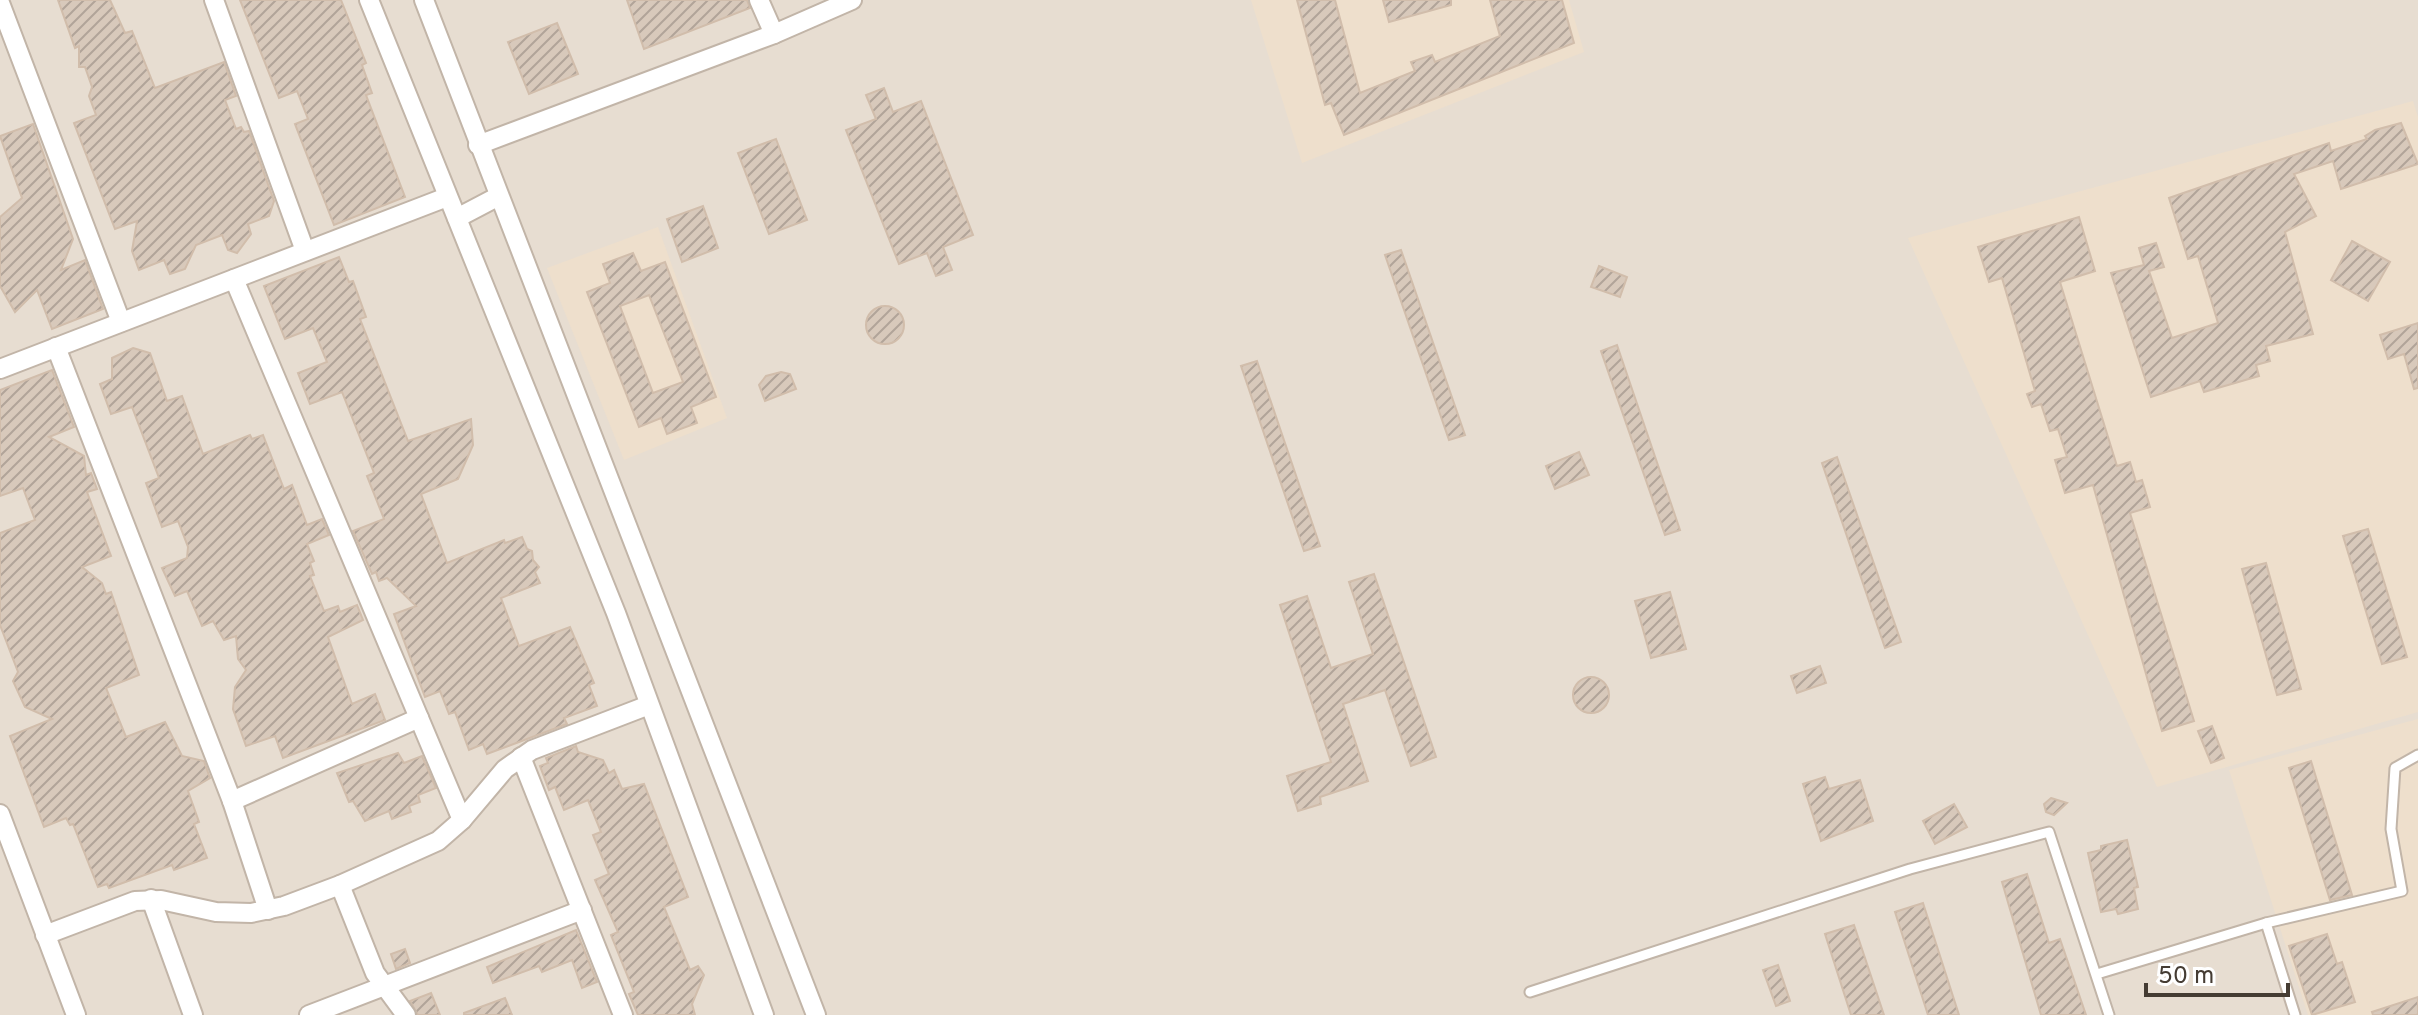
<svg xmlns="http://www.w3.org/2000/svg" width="2418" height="1015" font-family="Overpass,sans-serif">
<defs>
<pattern id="building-hatch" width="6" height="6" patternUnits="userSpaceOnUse" patternTransform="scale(2)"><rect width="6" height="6" fill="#d8c9bb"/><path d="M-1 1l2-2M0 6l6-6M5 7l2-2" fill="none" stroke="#b1a499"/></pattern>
</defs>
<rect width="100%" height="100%" fill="#f3ece3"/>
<rect fill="#e7ddd1" x="0" y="0" width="2418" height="1015"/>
<g fill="#eedfcc">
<path d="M1251 0H1569L1584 52 1302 163Z"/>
<path d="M2413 101 2418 117V712L2157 787 1908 238Z"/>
<path d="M658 227 727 418 624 460 547 268Z"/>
<path d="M2418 719V1015H2308L2229 770Z"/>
</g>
<g fill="url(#building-hatch)" stroke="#d1bdab" stroke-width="2" fill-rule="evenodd">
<path d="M58 0H110L125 33 132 31 155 88 224 62 236 96 225 100 236 129 241 127 244 132 249 131 274 201 269 216 248 224 251 234 237 253 228 250 222 235 196 245 185 269 170 274 164 260 139 270 132 251 137 221 115 229 74 123 96 115 89 96 92 87 85 67H79V46L75 48Z"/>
<path d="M240 0H341L366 63 362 65 372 93 366 95 405 197 334 225 295 124 308 119 297 91 279 98Z"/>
<path d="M627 0H747L750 8 644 49Z"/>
<path d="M1297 0H1335L1360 93 1415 71 1411 62 1432 55 1435 62 1500 36 1490 0H1562L1574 43 1344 135 1331 103 1325 105Z"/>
<path d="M1383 0H1451V5L1389 22Z"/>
<path d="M557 23 578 74 529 94 508 42Z"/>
<path d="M884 88 893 112 921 101 973 235 943 247 952 270 936 276 927 253 899 264 846 130 876 119 866 95Z"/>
<path d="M2401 123 2418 164 2341 189 2333 161 2294 174 2316 216 2285 232 2313 334 2266 346 2270 361 2256 365 2259 376 2204 392 2200 381 2151 397 2111 273 2144 265 2139 248 2156 243 2164 267 2149 271 2172 338 2218 323 2198 256 2188 259 2169 198 2329 143 2331 151 2367 139 2365 136 2375 130Z"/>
<path d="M33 124 73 239 61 270 85 260 103 309 52 329 37 290 15 312 0 286V217L22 198 0 136Z"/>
<path d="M776 139 807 220 769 234 738 153Z"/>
<path d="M703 206 718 248 682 262 667 219Z"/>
<path d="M2079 217 2095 271 2060 282 2117 466 2130 462 2136 482 2142 480 2150 507 2130 513 2194 721 2162 731 2093 485 2065 493 2055 460 2067 457 2058 429 2050 431 2041 404 2032 407 2027 394 2035 391 2002 278 1989 282 1978 247Z"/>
<path d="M2352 241 2390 262 2368 301 2331 280Z"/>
<path d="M1401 250 1465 435 1449 440 1385 255Z"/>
<path d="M633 253 641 271 665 262 716 397 691 407 697 423 667 434 661 418 639 427 587 292 610 283 603 264ZM649 295 683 382 653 393 620 306Z"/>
<path d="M339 257 349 282 353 281 366 317 360 319 408 441 471 419 473 445 458 479 421 494 447 563 504 540 505 543 522 537 527 549 532 551 533 560 539 567 535 572 540 583 501 598 519 646 570 627 594 683 589 685 597 706 564 718 567 724 487 754 483 744 469 750 455 712 449 714 440 691 425 697 394 614 416 606 387 578 379 581 376 572 372 574 353 531 384 519 367 476 374 473 342 392 310 404 298 373 327 362 313 328 285 339 264 286Z"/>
<path d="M1599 266 1627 277 1620 297 1591 287Z"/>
<circle cx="885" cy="325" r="19"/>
<path d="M2418 323V388L2414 389 2404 354 2388 359 2380 335Z"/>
<path d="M1617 345 1680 530 1665 535 1601 351Z"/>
<path d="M133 348 150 353 167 401 182 396 203 454 250 435 252 439 263 435 284 489 292 485 307 525 322 519 329 535 307 544 314 561 310 563 314 575 310 576 324 611 338 606 340 612 357 605 363 620 328 637 352 704 375 694 385 720 283 758 275 736 246 746 233 709 235 687 246 670 238 659 236 636 224 640 213 621 202 626 187 591 175 596 162 568 187 558 188 547 178 521 162 527 146 483 159 478 132 407 111 414 100 384 112 379V358Z"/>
<path d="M1257 361 1320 546 1304 551 1241 366Z"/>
<path d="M52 370 74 427 49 437 84 456 86 475 91 473 97 489 87 492 111 556 82 567 102 583 106 594 111 592 139 675 106 688 126 737 165 722 182 756 204 761 210 778 188 791 199 822 194 824 207 858 174 870 172 865 109 888 107 884 98 887 73 824 70 825 66 818 44 827 10 736 52 719 25 707 13 681 18 672 0 625V533L35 520 23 488 0 496V390Z"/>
<path d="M781 372 790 374 796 389 765 401 759 385 766 376Z"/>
<path d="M1579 452 1589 475 1555 489 1546 466Z"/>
<path d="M1837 457 1901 642 1885 648 1822 463Z"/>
<path d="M2368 529 2407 657 2382 664 2343 536Z"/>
<path d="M2266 563 2301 689 2277 695 2242 569Z"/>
<path d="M1374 574 1436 757 1411 766 1385 690 1343 704 1368 781 1320 797 1321 804 1298 811 1287 776 1331 762 1280 605 1307 596 1331 668 1373 654 1349 582Z"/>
<path d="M1670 592 1686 649 1651 658 1635 601Z"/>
<path d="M1820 666 1826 683 1797 693 1791 676Z"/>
<circle cx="1591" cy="695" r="18"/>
<path d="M2212 726 2224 758 2211 763 2198 731Z"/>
<path d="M576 746 578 752 603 760 609 773 614 770 622 789 644 784 688 897 664 907 690 970 698 966 704 975 692 1004 695 1015H638L629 994 634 992 611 935 618 932 595 880 609 874 593 835 601 832 588 800 564 810 555 787 549 790 540 766 548 763 546 758Z"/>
<path d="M398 753 404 763 422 756 436 788 418 795 420 802 409 806 411 812 392 819 389 811 365 821 353 801 349 802 337 773Z"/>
<path d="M2311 761 2352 895 2330 900 2289 768Z"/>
<path d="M1825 777 1829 789 1860 780 1873 821 1821 841 1803 784Z"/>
<path d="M2051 798 2067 803 2054 815 2046 812 2044 804Z"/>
<path d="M1954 804 1967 827 1935 844 1923 821Z"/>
<path d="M2127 840 2138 887 2134 888 2138 909 2118 914 2116 909 2101 912 2088 853 2101 850V846Z"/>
<path d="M2027 874 2049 943 2060 939 2086 1015H2041L2002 882Z"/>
<path d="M1923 903 1959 1015H1928L1895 912Z"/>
<path d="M1854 925 1884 1015H1851L1825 934Z"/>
<path d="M576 930 597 982 582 988 572 960 542 972 539 966 493 983 487 967Z"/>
<path d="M2327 934 2337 964 2342 962 2355 1002 2312 1015 2289 946Z"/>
<path d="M405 949 410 963 396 969 391 954Z"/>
<path d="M1778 965 1790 1001 1776 1006 1763 970Z"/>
<path d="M431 993 440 1015H418L410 1001Z"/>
<path d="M2418 997V1015H2373L2372 1012Z"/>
<path d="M505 998 512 1015H464V1013Z"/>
</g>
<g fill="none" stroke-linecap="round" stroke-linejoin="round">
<defs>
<g id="service">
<path d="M2266 923 2295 1015"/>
<path d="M2097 974 2266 923 2402 891 2391 829 2395 768 2418 755"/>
<path d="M1530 992 1910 869 2049 832 2109 1015"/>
</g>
<g id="minor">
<path d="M214 0 305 251"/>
<path d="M369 0 616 613 764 1015"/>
<path d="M424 0 816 1015"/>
<path d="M759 0 774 34"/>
<path d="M0 3 121 322"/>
<path d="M478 145 774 34 852 0"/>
<path d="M457 218 497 197"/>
<path d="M234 279 462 820"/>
<path d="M56 347 232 801 268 910"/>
<path d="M0 369 447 197"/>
<path d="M521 757 623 1015"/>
<path d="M232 801 419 718"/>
<path d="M0 814 76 1015"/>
<path d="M340 885 375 973 406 1015"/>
<path d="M151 899 193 1015"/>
<path d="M45 935 135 901 161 900 216 912 251 913 284 906 340 885 438 841 462 820 505 769 532 750 649 705"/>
<path d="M309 1015 582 910"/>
</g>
</defs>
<use href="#service" stroke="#c2b5a8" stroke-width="13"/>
<use href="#minor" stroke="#c2b5a8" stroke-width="22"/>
<use href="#service" stroke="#fff" stroke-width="9"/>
<use href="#minor" stroke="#fff" stroke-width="18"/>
</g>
<path d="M2146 983v12h142v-12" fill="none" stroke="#453c33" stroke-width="4"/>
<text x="2158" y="983" font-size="24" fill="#453c33" stroke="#ffffff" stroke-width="6" paint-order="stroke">50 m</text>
</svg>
